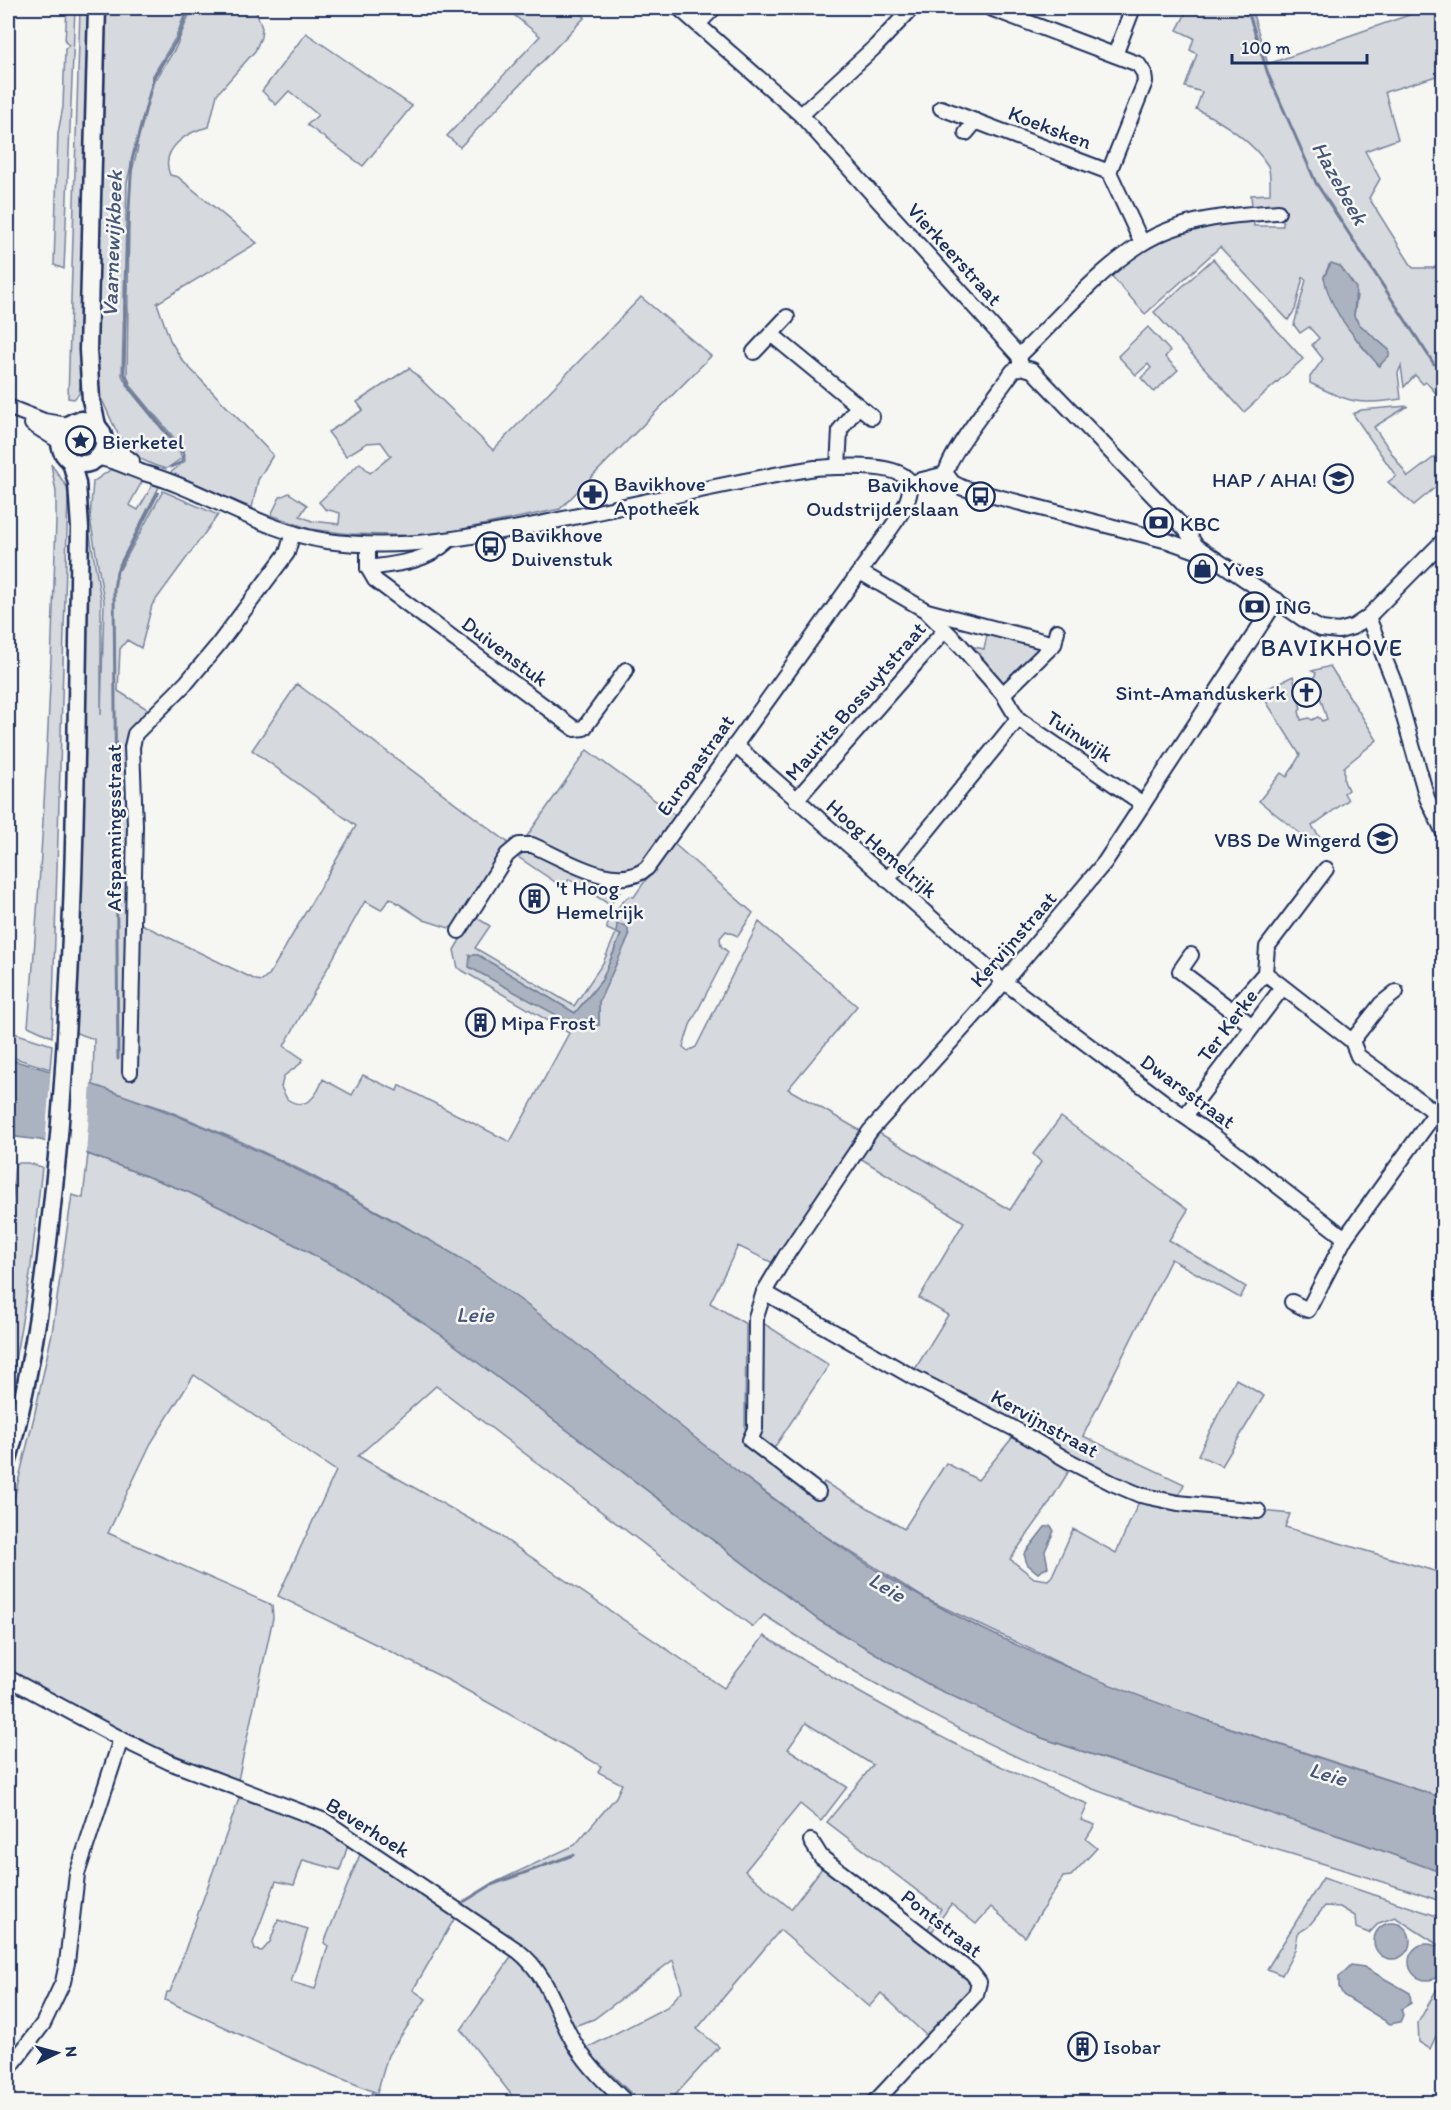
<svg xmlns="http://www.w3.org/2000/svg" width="1451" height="2110" font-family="Itim,sans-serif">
<rect width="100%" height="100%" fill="#f6f6f2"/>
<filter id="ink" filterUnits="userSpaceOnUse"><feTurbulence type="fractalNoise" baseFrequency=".0167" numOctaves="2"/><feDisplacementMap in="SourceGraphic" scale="12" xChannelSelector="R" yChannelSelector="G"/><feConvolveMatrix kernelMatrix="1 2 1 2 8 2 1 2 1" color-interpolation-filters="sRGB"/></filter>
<g filter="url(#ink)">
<g fill="#d6d9dd" stroke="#78849e" stroke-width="1.5" fill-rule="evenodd">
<path d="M67 8H75L64 269 54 265 58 133 63 107 65 49 69 45 65 42Z"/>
<path d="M80 8H92L82 370 79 394 74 399 68 398Z"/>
<path d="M102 8H187L176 37 152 77 157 78 176 47 192 8H255L262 28 261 37 255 51 217 94 209 127C188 131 159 149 170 175L178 177 257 243 157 303 170 340 182 360 273 455 258 480 252 508 170 473 185 461 184 450 131 386 127 375 129 220 131 175 138 147 135 146 127 183 122 375 129 389 179 450 182 458 166 469C122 457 120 437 102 400L97 398 95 334Z"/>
<path d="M505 8H575L585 17 460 147 447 136 540 36Z"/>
<path d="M1185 8H1251L1268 64 1429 8H1443V74L1385 92 1398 139 1365 151 1380 179 1369 198 1413 268H1433L1443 264V401L1426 382 1423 384 1415 375 1404 387 1401 366 1398 373 1401 399C1358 406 1349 402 1310 383V377L1323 359 1312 345 1319 338 1309 327 1300 333 1294 325 1306 280 1303 277 1295 310 1288 320 1220 247 1145 314 1110 274 1163 238 1209 225 1253 217 1254 226H1283V205L1252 206 1251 195 1270 194C1270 186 1271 173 1268 166 1253 141 1221 121 1196 109L1202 92 1185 87 1197 54 1190 50 1194 38 1177 30 1185 15ZM1329 265 1357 296 1354 316 1359 324 1389 350 1380 366C1353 340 1337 312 1324 277Z"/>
<path d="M306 33 412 106 363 166 307 125 318 115 289 91 276 105 262 91Z"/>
<path d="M1213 259 1303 359 1244 412 1154 312Z"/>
<path d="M641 297 711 356 560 509 429 536 350 534 310 529 271 515 280 497 289 493 307 505 300 516 312 521 339 524 340 513 325 509 319 502 360 463 370 473 391 456 381 442 367 443 346 456 328 432 363 410 357 402 409 368 493 450Z"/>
<path d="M1148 327 1170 351 1165 357 1178 370 1154 392 1141 378 1151 368 1148 364 1136 375 1118 356Z"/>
<path d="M1408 406 1374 427 1408 477 1441 452 1443 459 1438 464 1443 471V481L1414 505 1388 482 1396 476 1353 414 1361 410Z"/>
<path d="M51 464 67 487 68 496 52 1037 28 1026C43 858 51 690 56 520V492Z"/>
<path d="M113 468 143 480 129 505 138 510 153 484 159 487 118 567 120 569 163 491 218 515 152 605 141 648 127 640 120 649 118 691 152 712 189 675 196 684 140 740 132 733 137 922 256 980 262 981 269 975 356 826 252 750 297 684 510 844 457 925 449 928 424 920 390 898 381 910 365 901 284 1046 303 1059 300 1064 284 1076 281 1087 287 1099C306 1112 317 1096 323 1079L352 1095 363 1075 397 1091 399 1085 510 1142 569 1033 458 968 454 950 474 916 490 926 475 948 574 1006 603 963 616 933 607 929C606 919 621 903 629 896L634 897 672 842 753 913 738 936 726 931 720 938 721 946 728 952 690 1025 683 1047 688 1051 696 1047 759 922 857 1006 788 1089 861 1131 773 1263 738 1246 710 1303 746 1324 745 1428 758 1436 760 1321 829 1365 774 1448 798 1467 796 1470 821 1489 824 1482 904 1529 946 1463 978 1480 1017 1432 1072 1466 1045 1510 1010 1559 1034 1578 1048 1580 1052 1576 1073 1529 1116 1553 1141 1497 1290 1514 1285 1527 1438 1572 1443 1561V1798L1173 1709 1095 1680 924 1598 822 1534 408 1228 307 1173 242 1142 164 1109 93 1086 94 1039 71 1031 85 516 87 485V517L101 600V715L104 601 90 518 93 482ZM621 934 599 1002V1025L580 1028 470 955H478L575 1013 602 980Z"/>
<path d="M987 635 1039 646V651L1004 685 1000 684 970 646 984 649Z"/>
<path d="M1330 666 1377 740 1344 767V781L1348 790 1344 793 1348 800 1312 826 1326 846 1321 850 1259 801 1281 773 1287 777 1300 755 1260 692 1293 676 1301 709 1299 711 1301 720 1309 718 1312 720 1318 717 1322 721 1327 719 1314 678 1316 673 1312 671Z"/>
<path d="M587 750 680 819 644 865 616 876 525 839Z"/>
<path d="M521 844 620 892 610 905 569 879 564 888 515 855Z"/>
<path d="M8 1031 52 1045 50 1069 8 1056Z"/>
<path d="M1061 1117 1188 1210 1169 1240 1246 1287 1240 1298 1171 1259 1083 1436 1184 1484 1177 1500 1141 1492 912 1374 948 1315 919 1298 964 1222 860 1158 879 1133 1010 1210 1041 1162 1033 1154Z"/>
<path d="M88 1154 188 1192 270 1231 350 1275 440 1334 820 1621 1042 1738 1361 1843 1443 1873V1902C1328 1862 1208 1833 1093 1789 976 1744 869 1683 764 1615L753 1627 436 1386 358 1456 500 1536 724 1688 764 1636C869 1700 974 1759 1088 1804L1081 1820 1095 1825 1086 1839 1097 1848 1071 1876 1063 1877 1025 1937 991 1907 976 1924 951 1904 929 1936 925 1933 941 1909 827 1822 873 1765 806 1723 788 1749 847 1787 821 1821 800 1804 745 1871 791 1909 825 1864 972 1976 976 1986 929 2038 881 1993 869 2007 780 1930 697 2029 719 2047 669 2102H640L585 2049 667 2007 682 1991 673 1960 594 2019 571 2027 546 1974 528 1951 459 1905 496 1882 575 1845 616 1797 622 1784 598 1772 601 1766 450 1681 278 1596 336 1471 194 1375 151 1443 108 1533 272 1605 273 1618 238 1780 120 1733 8 1674V1523L34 1417 52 1333 72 1195 83 1198Z"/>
<path d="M15 1163H28L42 1167 30 1275 8 1401V1255Z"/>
<path d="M1236 1379 1264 1396 1222 1466 1198 1455Z"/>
<path d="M241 1793 286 1810 345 1840 348 1845 340 1870 303 1860 294 1885 276 1881 253 1943 255 1950 262 1951 270 1942 278 1920 308 1929 291 1982 315 1989 328 1946 324 1943 361 1852 456 1916 413 1990 426 1999 388 2055 377 2093 291 2058 165 2000 167 1992H170Z"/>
<path d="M1323 1878 1443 1918V1948L1395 1917 1379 1923 1369 1933 1356 1928 1355 1916 1340 1907 1325 1906 1308 1927 1298 1933 1295 1950 1282 1975 1267 1969Z"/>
<path d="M512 1956 533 1977 617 2102H517L461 2030Z"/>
<path d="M1443 1978V2021L1430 2049 1419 2042 1418 2023Z"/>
</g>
<g fill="#abb2c0" stroke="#717e99" stroke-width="1.5">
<path d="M1331 263 1340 266 1356 288 1354 316 1359 324 1389 350V356L1379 366C1357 339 1330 313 1324 277Z"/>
<path d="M617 924 627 926 629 936 599 1002V1025L580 1028 469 967 470 955H478L575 1013 602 980 621 935 616 933Z"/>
<path d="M8 1059C135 1093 254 1144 370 1208 410 1230 453 1251 490 1278 637 1382 767 1511 925 1599 1088 1689 1267 1740 1443 1798V1873L1361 1843 1042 1738 933 1687 820 1621 440 1334 350 1275 270 1231 188 1192 88 1154 40 1140 8 1136Z"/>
<path d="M1051 1526 1054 1531 1045 1551 1048 1567 1038 1573 1027 1564 1024 1554 1045 1527Z"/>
<circle cx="1392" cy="1941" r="18"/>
<circle cx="1427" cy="1962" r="18"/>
<path d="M1351 1965 1364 1967 1410 1993 1411 2003 1401 2009 1403 2015 1400 2022 1390 2024 1343 1995 1339 1987V1977Z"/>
</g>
<path fill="#f6f6f2" d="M51 1068 91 1082 86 1156 45 1145Z"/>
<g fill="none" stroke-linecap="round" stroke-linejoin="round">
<g stroke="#717e99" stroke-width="3">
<path d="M1239 8 1250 17 1268 74 1316 183 1434 364"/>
<path d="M171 467 182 462 184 454 130 388 124 373 127 238 132 160 154 77 178 38 189 8"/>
<path d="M118 1059 114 589 117 571 158 493"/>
<path d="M465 1901 491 1885 573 1855"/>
<path d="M372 2093 373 2102"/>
</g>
<defs>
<g id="minor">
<path d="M679 8 801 115 1019 356 1021 367"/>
<path d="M990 8 1138 64 1144 73 1145 82 1109 172 1142 243"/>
<path d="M698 24 714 8"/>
<path d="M1115 55 1133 8"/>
<path d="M941 108 1109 172"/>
<path d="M801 115 876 46 912 8"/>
<path d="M966 133 976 121"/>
<path d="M771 334 872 417"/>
<path d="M754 352 787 317"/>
<path d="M1019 356C1058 319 1095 273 1141 244 1181 218 1232 215 1278 212"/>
<path d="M1021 367 1032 370 1186 530 1196 546 1306 621 1321 629 1339 631 1353 627 1368 617 1444 540"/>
<path d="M8 407 44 421 67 425"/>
<path d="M32 424 59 441"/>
<path d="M104 440 132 461"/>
<path d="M97 458C114 459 128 468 144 473 207 491 261 531 327 541 400 551 467 538 539 524 631 506 722 483 815 468 836 467 900 461 910 483L946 474"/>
<path d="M838 467 840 430 858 406"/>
<path d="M946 474 953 483 963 488 1168 541 1202 553"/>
<path d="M946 474C946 457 1001 389 1013 371L1021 367"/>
<path d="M368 545V568L375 580 575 729 584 728 626 670"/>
<path d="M368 568C397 564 426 562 448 541"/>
<path d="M860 572 925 610 961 646 1003 694 1018 719 1143 804"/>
<path d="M927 611 1054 644"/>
<path d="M1368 617 1394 682 1427 798 1444 833"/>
<path d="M1003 694 1054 644 1057 631"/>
<path d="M735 745 1003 981 1168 1105 1215 1137 1345 1238"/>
<path d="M796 800 945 630"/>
<path d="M1326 869 1267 947 1265 973 1352 1041 1358 1056 1435 1112"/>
<path d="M887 880 1018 719"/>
<path d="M459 931 507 855 519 845H532C565 859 616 894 647 868L889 531C898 518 912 500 910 483"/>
<path d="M1191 955 1180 971 1246 1021"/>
<path d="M1232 1011 1265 973"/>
<path d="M1352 1041 1381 1004 1396 992"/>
<path d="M130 1072 135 825 132 747 135 734 187 682 218 645 287 553 293 533"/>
<path d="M1185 1116 1282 988"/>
<path d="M764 1292 911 1376 1013 1428 1069 1461 1112 1483 1140 1495 1178 1503 1258 1511"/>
<path d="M1292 1302 1308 1310 1345 1238 1444 1101"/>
<path d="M818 1492 750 1440 755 1429 756 1317 764 1292 785 1257 870 1131 992 996 1105 862 1277 600"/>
<path d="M8 1678 121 1739 169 1762 325 1821 518 1951C549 1975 556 2014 576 2046 590 2068 608 2085 626 2102"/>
<path d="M811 1841 821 1857 972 1973 979 1982 976 1994 875 2102"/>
<path d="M8 2070 43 2024 63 1982 67 1963 77 1874 121 1739"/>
</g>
<g id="major">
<path d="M97 8 88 350 91 400 97 425"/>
<circle cx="82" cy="442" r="22"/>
<path d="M8 1460C37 1354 49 1244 59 1135 76 933 76 730 80 528L77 483 71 462"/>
</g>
</defs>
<use href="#minor" stroke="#1b2f5e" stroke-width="18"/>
<use href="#major" stroke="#1b2f5e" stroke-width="21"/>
<use href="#minor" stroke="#f6f6f2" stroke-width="14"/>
<use href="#major" stroke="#f6f6f2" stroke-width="16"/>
</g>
</g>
<defs>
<symbol id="sight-ring" viewBox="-11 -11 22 22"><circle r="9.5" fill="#f6f6f2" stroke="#1b2f5e" stroke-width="1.5"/><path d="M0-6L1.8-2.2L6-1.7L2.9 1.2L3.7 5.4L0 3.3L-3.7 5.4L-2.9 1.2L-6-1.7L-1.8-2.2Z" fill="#1b2f5e"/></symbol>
<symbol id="school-ring" viewBox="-11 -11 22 22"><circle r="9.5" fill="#f6f6f2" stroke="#1b2f5e" stroke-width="1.5"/><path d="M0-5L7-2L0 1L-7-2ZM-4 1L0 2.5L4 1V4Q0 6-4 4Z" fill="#1b2f5e"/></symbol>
<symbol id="pharmacy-ring" viewBox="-11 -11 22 22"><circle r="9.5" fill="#f6f6f2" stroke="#1b2f5e" stroke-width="1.5"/><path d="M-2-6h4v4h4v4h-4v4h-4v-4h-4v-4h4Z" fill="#1b2f5e"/></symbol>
<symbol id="bus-ring" viewBox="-11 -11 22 22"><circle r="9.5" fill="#f6f6f2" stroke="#1b2f5e" stroke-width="1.5"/><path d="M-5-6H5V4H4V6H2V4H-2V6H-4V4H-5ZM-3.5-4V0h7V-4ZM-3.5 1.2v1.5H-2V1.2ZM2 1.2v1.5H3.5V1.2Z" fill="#1b2f5e"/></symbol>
<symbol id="bank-ring" viewBox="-11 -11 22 22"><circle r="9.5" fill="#f6f6f2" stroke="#1b2f5e" stroke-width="1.5"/><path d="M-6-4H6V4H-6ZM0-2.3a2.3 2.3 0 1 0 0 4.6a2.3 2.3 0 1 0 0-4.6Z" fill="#1b2f5e"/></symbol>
<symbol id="shop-ring" viewBox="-11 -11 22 22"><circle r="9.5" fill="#f6f6f2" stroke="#1b2f5e" stroke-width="1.5"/><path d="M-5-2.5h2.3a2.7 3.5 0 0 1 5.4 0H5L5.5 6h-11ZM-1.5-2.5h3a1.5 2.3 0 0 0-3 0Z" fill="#1b2f5e"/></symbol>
<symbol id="church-ring" viewBox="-11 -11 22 22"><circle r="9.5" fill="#f6f6f2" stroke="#1b2f5e" stroke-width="1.5"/><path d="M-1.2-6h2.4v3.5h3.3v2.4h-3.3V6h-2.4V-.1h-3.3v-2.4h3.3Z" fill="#1b2f5e"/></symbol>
<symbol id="building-ring" viewBox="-11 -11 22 22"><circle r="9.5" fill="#f6f6f2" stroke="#1b2f5e" stroke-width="1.5"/><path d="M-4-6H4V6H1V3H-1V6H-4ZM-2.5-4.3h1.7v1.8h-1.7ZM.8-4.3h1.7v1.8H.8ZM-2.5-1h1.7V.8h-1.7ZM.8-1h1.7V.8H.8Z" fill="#1b2f5e"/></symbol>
</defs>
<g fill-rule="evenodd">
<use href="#sight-ring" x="64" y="424" width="33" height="33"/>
<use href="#school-ring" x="1322" y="462" width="33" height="33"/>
<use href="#pharmacy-ring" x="576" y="478" width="33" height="33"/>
<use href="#bus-ring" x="964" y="480" width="33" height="33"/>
<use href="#bank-ring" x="1142" y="506" width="33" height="33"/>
<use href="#bus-ring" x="474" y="530" width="33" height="33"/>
<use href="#shop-ring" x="1186" y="552" width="33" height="33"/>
<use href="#bank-ring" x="1238" y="590" width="33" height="33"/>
<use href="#church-ring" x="1290" y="676" width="33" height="33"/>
<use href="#school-ring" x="1366" y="822" width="33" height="33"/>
<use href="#building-ring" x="518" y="882" width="33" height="33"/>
<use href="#building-ring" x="464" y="1006" width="33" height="33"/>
<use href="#building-ring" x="1066" y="2030" width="33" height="33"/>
</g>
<g text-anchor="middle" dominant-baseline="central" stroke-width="5" stroke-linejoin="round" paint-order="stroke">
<g font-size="21" fill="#1b2f5e" stroke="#f6f6f2">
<text transform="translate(1050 127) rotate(21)">Koeksken</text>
<text transform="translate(955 254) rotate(48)">Vierkeerstraat</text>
<text transform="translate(505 651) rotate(37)">Duivenstuk</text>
<text transform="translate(855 701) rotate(-49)">Maurits Bossuytstraat</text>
<text transform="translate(1080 736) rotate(34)">Tuinwijk</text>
<text transform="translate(695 765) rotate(-55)">Europastraat</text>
<text transform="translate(113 828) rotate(-90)">Afspanningsstraat</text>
<text transform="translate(882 848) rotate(41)">Hoog Hemelrijk</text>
<text transform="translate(1013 939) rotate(-49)">Kervijnstraat</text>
<text transform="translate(1227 1025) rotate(-53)">Ter Kerke</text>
<text transform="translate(1188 1091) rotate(36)">Dwarsstraat</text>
<text transform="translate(1045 1423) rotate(29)">Kervijnstraat</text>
<text transform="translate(368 1827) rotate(32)">Beverhoek</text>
<text transform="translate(942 1923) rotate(38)">Pontstraat</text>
</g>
<g font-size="21" fill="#1b2f5e" stroke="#f6f6f2" text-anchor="start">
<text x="102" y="441">Bierketel</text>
<text x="1317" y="479" text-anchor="end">HAP / AHA!</text>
<text x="614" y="483">Bavikhove<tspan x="614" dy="24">Apotheek</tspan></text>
<text x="959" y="484" text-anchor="end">Bavikhove<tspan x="959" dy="24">Oudstrijderslaan</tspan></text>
<text x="1180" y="523">KBC</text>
<text x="511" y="534">Bavikhove<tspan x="511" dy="24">Duivenstuk</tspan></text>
<text x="1223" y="568">Yves</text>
<text x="1275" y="606">ING</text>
<text x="1286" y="692" text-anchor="end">Sint-Amanduskerk</text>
<text x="1361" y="839" text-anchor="end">VBS De Wingerd</text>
<text x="556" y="887">'t Hoog<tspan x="556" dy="24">Hemelrijk</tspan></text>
<text x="501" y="1022">Mipa Frost</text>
<text x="1103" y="2046">Isobar</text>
</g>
<g font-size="22" font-style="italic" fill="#46567b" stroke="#f6f6f2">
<text transform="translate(1340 183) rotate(61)">Hazebeek</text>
<text transform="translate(112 244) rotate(-88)">Vaarnewijkbeek</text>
<text x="475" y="1314">Leie</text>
<text transform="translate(887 1587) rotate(31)">Leie</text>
<text transform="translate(1328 1774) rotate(17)">Leie</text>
</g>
<g font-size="24" letter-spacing="1.5" fill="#1b2f5e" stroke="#f6f6f2">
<text x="1332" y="647">BAVIKHOVE</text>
</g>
</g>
<rect width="1451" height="2110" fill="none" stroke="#f6f6f2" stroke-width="30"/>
<rect x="15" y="15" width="1421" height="2080" fill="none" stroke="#1b2f5e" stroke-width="2" filter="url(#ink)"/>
<g transform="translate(57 2053) rotate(85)" stroke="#f6f6f2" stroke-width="4.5" paint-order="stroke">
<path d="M0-4.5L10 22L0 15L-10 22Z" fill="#1b2f5e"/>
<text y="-9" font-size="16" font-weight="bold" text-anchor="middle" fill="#1b2f5e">N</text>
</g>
<path d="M1232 54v9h135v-9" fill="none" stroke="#1b2f5e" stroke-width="3"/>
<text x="1241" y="54" font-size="18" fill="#1b2f5e" stroke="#f6f6f2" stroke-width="4.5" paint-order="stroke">100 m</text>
</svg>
